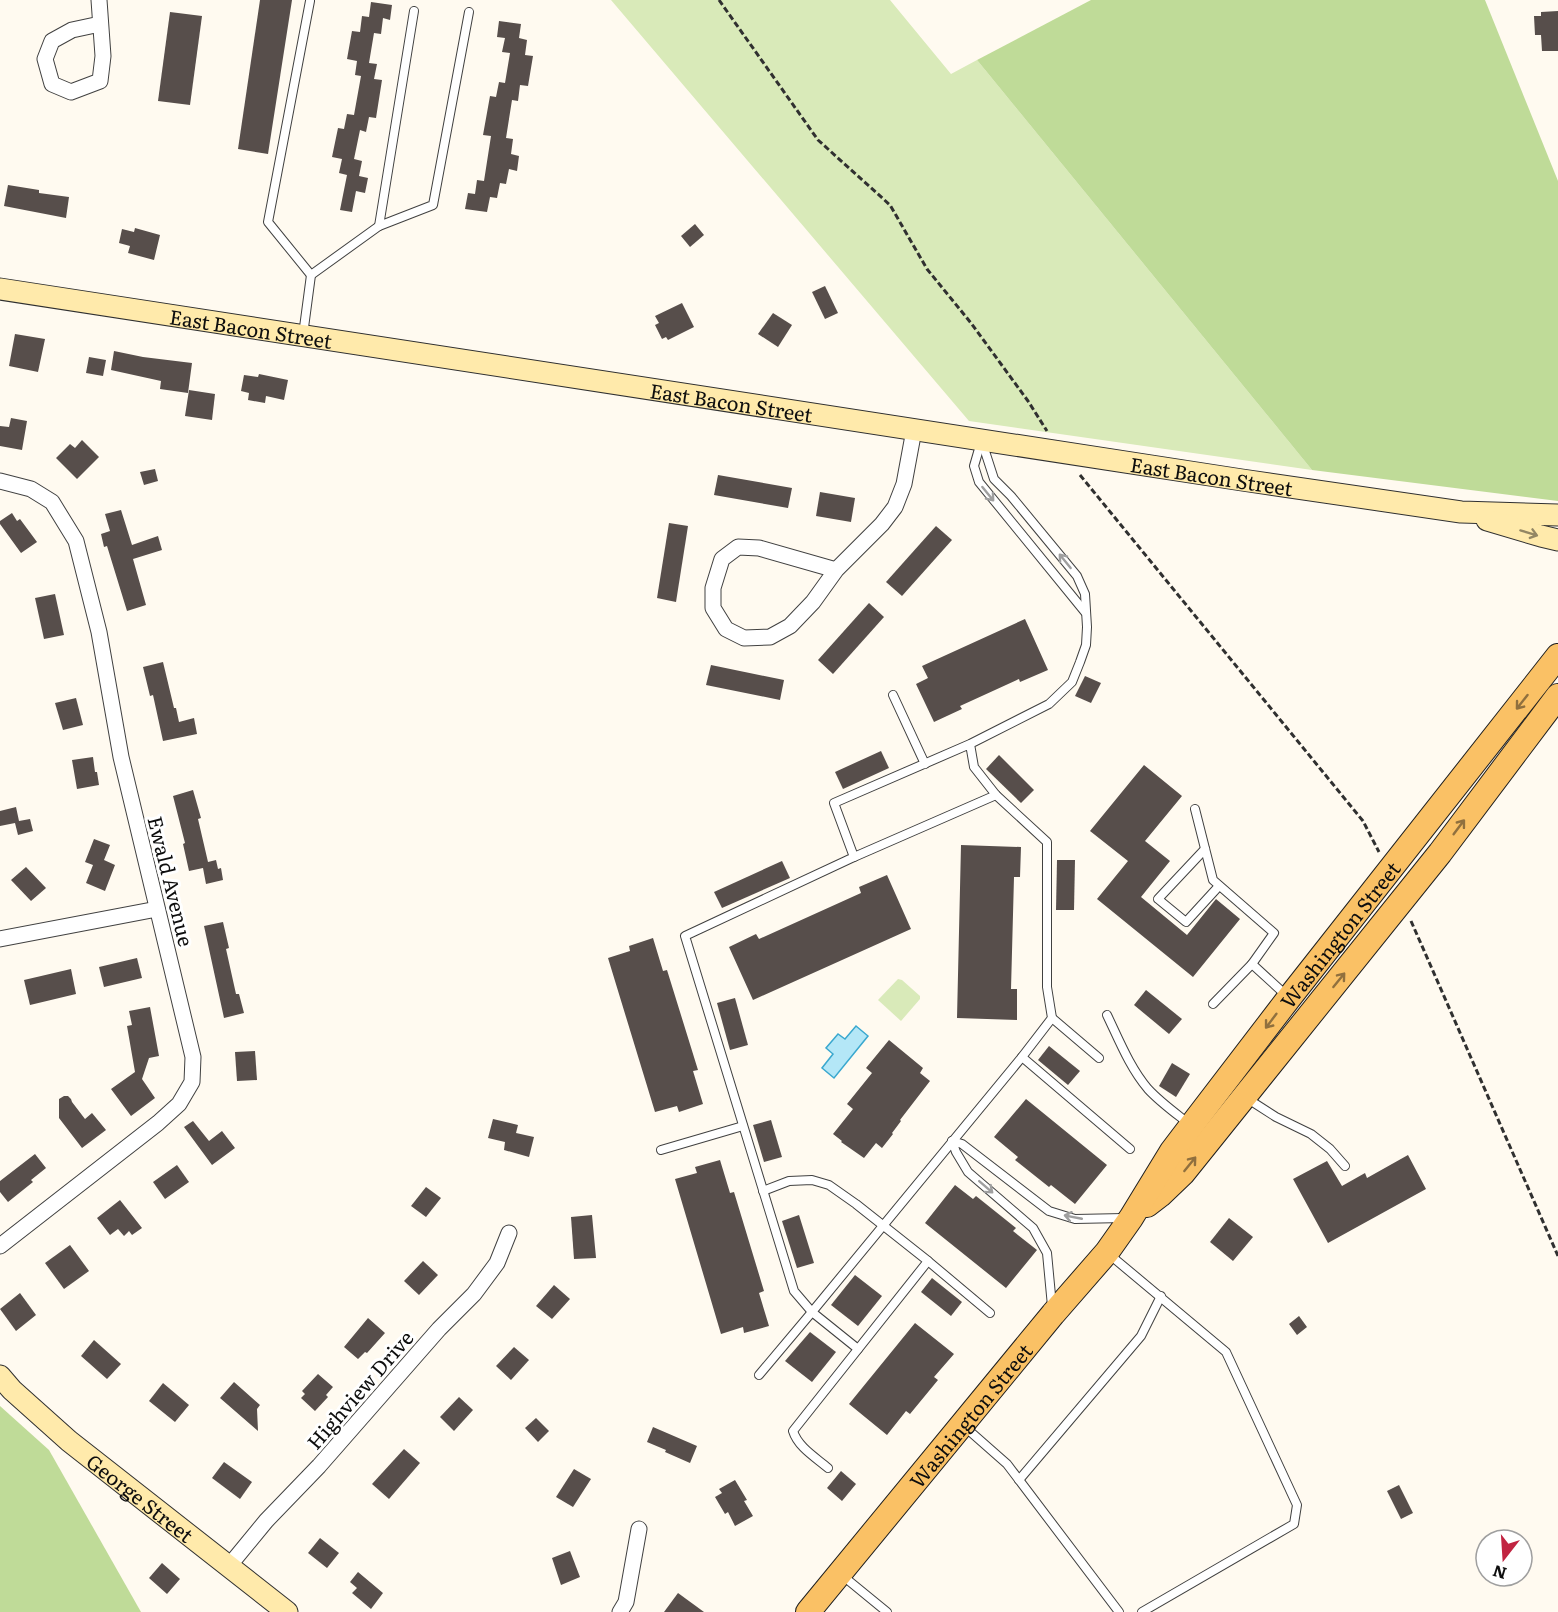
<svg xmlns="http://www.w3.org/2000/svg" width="1558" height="1612" font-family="Literata,serif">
<rect width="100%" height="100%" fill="#fffaf0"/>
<g fill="#d9eab9">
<path d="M611 0H890L951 74 977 60 1312 470 969 421Z"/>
<path d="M898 979 902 980 920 996V999L901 1021 878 1000Z"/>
</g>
<g fill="#bfdb98">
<path d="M1091 0H1485L1558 181V501L1312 470 977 60Z"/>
<path d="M0 1406 49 1450 141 1612H0Z"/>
</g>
<path fill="#b4e7f7" stroke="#3aa8cf" stroke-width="1.5" d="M856 1026 868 1036 834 1078 822 1068 833 1054 826 1048 838 1034 845 1039Z"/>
<g fill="#574e4b">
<path d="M260 0H292L268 154 238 149Z"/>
<path d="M371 2 392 5 390 20 383 18 381 34 374 33 369 63 377 64 374 79 382 80 376 118 369 117 366 132 360 130 354 159 362 161 359 176 368 178 365 193 356 191 352 212 340 210 347 175 339 173 342 159 332 157 338 128 344 129 347 114 354 115 361 76 355 75 357 61 347 59 352 31 360 32 362 16 369 17Z"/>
<path d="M1558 11V51H1542L1541 35H1535L1534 16H1541V12Z"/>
<path d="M170 12 202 16 190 105 158 101Z"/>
<path d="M499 21 521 24 519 38 527 40 525 55 533 56 528 86 520 85 518 101 512 100 506 138 513 139 511 154 519 156 517 171 509 169 506 184 500 183 497 198 490 197 487 212 465 209 468 193 475 194 477 180 484 181 491 136 483 135 490 96 496 97 499 82 505 83 510 53 502 52 505 38 497 37Z"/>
<path d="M8 185 39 190V193L69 197 66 218 4 206Z"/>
<path d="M695 224 704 235 690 247 681 236Z"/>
<path d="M135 228 160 235 154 260 128 253 130 246 119 243 122 229 134 232Z"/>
<path d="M825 286 838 313 825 319 812 292Z"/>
<path d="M682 303 694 327 668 340 666 337 662 339 655 325 659 323 655 316Z"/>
<path d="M773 313 792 325 778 347 758 334Z"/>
<path d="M15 334 45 339 38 372 9 366Z"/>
<path d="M114 351 143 357 192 363 188 393 160 389 161 381 111 370Z"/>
<path d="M89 357 106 360 103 376 86 373Z"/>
<path d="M259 374 288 380 284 400 266 396 265 403 248 400 249 393 241 391 244 375 258 377Z"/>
<path d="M189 390 215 394 212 420 185 416Z"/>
<path d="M11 418 27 421 22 450 0 446V426L9 427Z"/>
<path d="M82 440 99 457 77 479 56 458 70 444 75 448Z"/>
<path d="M155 469 158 481 144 485 140 472Z"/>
<path d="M718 475 792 488 788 508 714 495Z"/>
<path d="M820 492 855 498 851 522 816 516Z"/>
<path d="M121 510 132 545 158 536 162 550 133 559 146 605 127 611 107 546 104 547 101 534 110 531 105 514Z"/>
<path d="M12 513 17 521 20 519 37 542 21 553 0 524V521Z"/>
<path d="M669 523 688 526 676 602 657 598Z"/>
<path d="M936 526 952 540 902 596 886 582Z"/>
<path d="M55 594 64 635 44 639 35 598Z"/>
<path d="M869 603 884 617 833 674 818 660Z"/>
<path d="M1025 619 1048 670 1020 682 1019 679 960 706 962 709 934 722 916 684 928 678 922 666Z"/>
<path d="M163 662 174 708H176L179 722 194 718 197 734 163 741 153 695 150 696 143 667Z"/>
<path d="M711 665 784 680 780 700 706 685Z"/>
<path d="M1085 676 1101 683 1091 703 1075 696Z"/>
<path d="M76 698 83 725 63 730 55 703Z"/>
<path d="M881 751 889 768 843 789 835 772Z"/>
<path d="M999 755 1034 790 1021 803 986 769Z"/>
<path d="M93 757 95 772H97L99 785 77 789 72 760Z"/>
<path d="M1144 765 1182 796 1145 841 1170 861 1141 897 1187 935 1216 899 1240 919 1193 977 1097 899 1128 861 1090 831Z"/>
<path d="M193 790 201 818 198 819 208 862 216 860 218 869 221 868 223 880 206 884 203 868 189 871 183 844 185 843 173 796Z"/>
<path d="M16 807 19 821 30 819 33 831 18 835 15 823 0 826V811Z"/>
<path d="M94 839 110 845 104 860 115 865 105 891 86 883 93 865 85 862Z"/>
<path d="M961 845 1021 847 1020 877H1014L1011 989H1017V1020L957 1018Z"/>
<path d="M1057 860H1075L1074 910H1056Z"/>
<path d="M782 861 790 878 722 908 714 892Z"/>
<path d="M26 867 46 888 31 901 11 880Z"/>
<path d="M887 875 911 929 753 1000 729 947 756 934 759 939 861 893 859 887Z"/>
<path d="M223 922 229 948 226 949 236 994H239L244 1013 224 1018 204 926Z"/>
<path d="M653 938 663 971 667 970 698 1070 693 1071 703 1104 679 1112 677 1106 655 1112 608 958 630 951 629 946Z"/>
<path d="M137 958 142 978 104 987 99 967Z"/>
<path d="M71 969 76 994 30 1005 24 980Z"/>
<path d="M1146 990 1182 1019 1169 1034 1134 1005Z"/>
<path d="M735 998 748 1045 730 1050 717 1003Z"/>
<path d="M150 1007 159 1056 149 1058 142 1079 155 1098 131 1116 111 1089 135 1072 127 1026 132 1025 129 1011Z"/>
<path d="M889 1040 923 1068 920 1073 930 1081 900 1120 901 1121 892 1133 893 1134 882 1148 876 1143 864 1158 841 1142 842 1141 833 1134 853 1109 847 1104 872 1073 866 1068Z"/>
<path d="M1049 1046 1080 1071 1068 1085 1038 1060Z"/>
<path d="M255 1051 257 1080 237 1081 235 1052Z"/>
<path d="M1172 1063 1190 1074 1176 1097 1159 1086Z"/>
<path d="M64 1096H68L71 1099 72 1102 85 1119 92 1113 106 1130 82 1148 59 1118V1099Z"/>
<path d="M1026 1099 1107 1165 1075 1204 1051 1185 1049 1187 1015 1160 1018 1157 994 1137Z"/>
<path d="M493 1119 518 1125 516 1133 534 1137 529 1157 504 1150 505 1142 488 1138Z"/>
<path d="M771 1120 782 1157 764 1162 753 1125Z"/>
<path d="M193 1121 209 1141 222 1131 235 1148 212 1165 184 1127Z"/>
<path d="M35 1154 46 1168 31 1180 33 1182 8 1202 0 1192V1181Z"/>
<path d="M1408 1155 1426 1189 1328 1243 1293 1179 1327 1161 1342 1186 1365 1173 1367 1178Z"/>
<path d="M720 1160 730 1193 734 1192 764 1291 759 1293 769 1326 744 1333 743 1327 721 1334 675 1179 697 1173 695 1167Z"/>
<path d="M177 1165 189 1182 165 1199 153 1182Z"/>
<path d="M955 1185 973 1199 976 1196 1016 1228 1013 1231 1037 1250 1006 1288 925 1223Z"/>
<path d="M426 1187 441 1198 426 1217 411 1206Z"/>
<path d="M120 1200 142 1228 132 1235 129 1231 124 1236 118 1229 110 1235 97 1218Z"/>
<path d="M592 1215 596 1258 574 1259 571 1217Z"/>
<path d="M799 1215 814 1263 797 1268 782 1221Z"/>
<path d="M1229 1218 1253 1237 1233 1261 1210 1242Z"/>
<path d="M70 1245 89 1271 64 1289 45 1263Z"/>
<path d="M423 1261 438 1275 419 1295 404 1281Z"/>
<path d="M855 1275 882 1296 858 1326 831 1305Z"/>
<path d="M932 1278 962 1302 951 1316 921 1292Z"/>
<path d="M554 1285 570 1299 552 1319 536 1306Z"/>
<path d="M20 1293 36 1315 16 1331 0 1309Z"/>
<path d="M1299 1316 1307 1327 1297 1335 1289 1324Z"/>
<path d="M368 1318 385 1333 367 1353 365 1352 358 1359 344 1347Z"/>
<path d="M915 1323 954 1354 934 1377 938 1380 910 1414 906 1411 887 1435 849 1404Z"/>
<path d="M810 1332 836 1352 812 1382 785 1361Z"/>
<path d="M94 1340 121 1364 107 1379 81 1356Z"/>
<path d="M514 1347 529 1360 511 1380 496 1366Z"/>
<path d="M318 1374 333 1387 326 1395 328 1397 315 1411 301 1398 305 1394 302 1391Z"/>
<path d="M234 1382 260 1405 257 1409 258 1431 220 1398Z"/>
<path d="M163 1383 189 1405 175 1422 149 1401Z"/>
<path d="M459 1397 473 1410 454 1431 440 1417Z"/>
<path d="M536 1418 549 1431 538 1442 525 1428Z"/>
<path d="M653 1427 697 1446 690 1463 665 1452 666 1450 647 1442Z"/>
<path d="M404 1449 420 1463 389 1499 372 1484Z"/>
<path d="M224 1462 252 1482 240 1499 212 1478Z"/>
<path d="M574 1469 591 1479 573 1507 556 1497Z"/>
<path d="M841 1471 856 1484 842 1501 827 1488Z"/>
<path d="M735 1480 747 1500 744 1501 753 1516 735 1526 728 1512 725 1514 715 1497 722 1493 719 1489Z"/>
<path d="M1399 1485 1413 1513 1401 1519 1387 1491Z"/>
<path d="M320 1538 339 1553 327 1568 308 1553Z"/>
<path d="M570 1551 580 1577 561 1585 552 1558Z"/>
<path d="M162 1563 180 1579 167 1594 149 1578Z"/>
<path d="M358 1572 383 1593 371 1609 352 1593 357 1588 350 1582Z"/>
<path d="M678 1593 704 1612H664Z"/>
</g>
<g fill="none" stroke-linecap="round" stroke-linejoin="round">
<defs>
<g id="lane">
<path d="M310 1 268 222 311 275 379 226"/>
<path d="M414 11 379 226 433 205 469 12"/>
<path d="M303 335 311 275"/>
<path d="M981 442 974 466 979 482 1085 612"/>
<path d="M893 695 925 764"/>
<path d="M970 744 974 767 996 795 1047 842V987L1052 1018 1022 1057 812 1312 794 1291 685 936 854 857 834 803 970 744 1049 704 1072 682 1080 662 1086 645 1087 627 1085 594 1077 576 1011 496 994 479 982 442"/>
<path d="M1195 809 1213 880 1274 933 1252 964"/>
<path d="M1205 849 1158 899 1186 922 1219 886"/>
<path d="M854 857 996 795"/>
<path d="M1213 1004 1252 964 1288 997"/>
<path d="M1107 1015C1119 1040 1130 1068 1148 1089 1160 1102 1174 1112 1188 1123"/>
<path d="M1052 1018 1099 1058"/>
<path d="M1022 1057 1130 1149"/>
<path d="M1248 1099 1276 1117 1311 1134 1330 1149 1345 1166"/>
<path d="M952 1141 956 1152 968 1172 1033 1228 1047 1253 1052 1306"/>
<path d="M952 1141 962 1144 1049 1211 1075 1219 1124 1218"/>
<path d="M661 1150 743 1126"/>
<path d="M763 1191 789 1181 812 1180 829 1185 856 1204 928 1261 793 1431C798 1447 815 1457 828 1468"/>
<path d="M1110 1255 1226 1352 1297 1505 1294 1524 1142 1612"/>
<path d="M928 1261 990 1313"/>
<path d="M759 1375 812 1312 858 1349"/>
<path d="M965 1427 1007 1464 1119 1612"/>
<path d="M1019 1480 1141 1336 1161 1296"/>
<path d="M843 1576 887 1612"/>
</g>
<g id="street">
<path d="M99 0 103 56 100 81 71 92 52 84 45 59 52 41 72 30 100 24"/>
<path d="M0 481 31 489 52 502 76 541 99 632 121 757 193 1057 192 1082 179 1104 158 1123 0 1246"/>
<path d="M836 570 759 548 738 547 722 559 713 588V608L726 629 744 638 770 637 790 626 813 602 836 570 882 524 895 507 904 484 914 430"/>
<path d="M0 939 157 909"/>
<path d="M229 1566 266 1521 319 1466 439 1329 474 1294 497 1263 509 1233"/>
<path d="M620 1612 626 1602 639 1529"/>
</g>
<g id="secondary">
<path id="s1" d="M0 289 1242 480 1461 512 1558 515"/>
<path d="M1487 520 1541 536 1558 540"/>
<path id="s2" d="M0 1376 12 1390 69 1441 287 1612"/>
</g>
<g id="primary">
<path d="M1147 1205 1160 1195 1183 1173 1440 853 1558 696"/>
<path id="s3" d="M808 1612 1053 1314 1107 1252 1131 1218 1172 1151 1191 1126 1289 998 1558 656"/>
</g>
</defs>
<use href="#lane" stroke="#414141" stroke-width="10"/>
<use href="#street" stroke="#414141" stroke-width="17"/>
<use href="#secondary" stroke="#303030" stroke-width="23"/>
<use href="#primary" stroke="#1f1f1f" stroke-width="26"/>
<g stroke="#303030" stroke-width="3" stroke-dasharray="6 3" stroke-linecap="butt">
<path d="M719 0 818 140 890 205 927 269 971 323 1028 401 1047 431"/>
<path d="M1080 475 1363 821 1379 852"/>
<path d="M1411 921 1558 1256"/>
</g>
<use href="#lane" stroke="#fff" stroke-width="8"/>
<use href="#street" stroke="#fff" stroke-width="15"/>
<use href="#secondary" stroke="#ffeaab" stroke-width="21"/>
<use href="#primary" stroke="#fac165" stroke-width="24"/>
</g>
<defs><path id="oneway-shaft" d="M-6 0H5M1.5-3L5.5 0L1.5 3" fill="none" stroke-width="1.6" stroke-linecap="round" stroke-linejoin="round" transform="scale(1.5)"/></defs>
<g stroke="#9f9f9f">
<use href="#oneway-shaft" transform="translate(988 494) rotate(51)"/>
<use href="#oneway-shaft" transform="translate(1065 561) rotate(-129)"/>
<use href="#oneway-shaft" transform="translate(986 1187) rotate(41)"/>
<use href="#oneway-shaft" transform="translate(1073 1217) rotate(-169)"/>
</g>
<use stroke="#938764" href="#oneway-shaft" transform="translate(1529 533) rotate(17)"/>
<g stroke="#90703e">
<use href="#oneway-shaft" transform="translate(1522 702) rotate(128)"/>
<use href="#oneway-shaft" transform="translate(1459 827) rotate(-53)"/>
<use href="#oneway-shaft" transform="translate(1339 980) rotate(-51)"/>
<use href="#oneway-shaft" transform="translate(1271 1021) rotate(127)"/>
<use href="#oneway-shaft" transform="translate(1190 1164) rotate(-51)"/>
</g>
<g text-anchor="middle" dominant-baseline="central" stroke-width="6" stroke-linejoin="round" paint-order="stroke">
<g font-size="20" fill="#0e0e0e" stroke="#fff">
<text stroke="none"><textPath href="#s1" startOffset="254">East Bacon Street</textPath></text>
<text stroke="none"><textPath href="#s1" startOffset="740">East Bacon Street</textPath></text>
<text stroke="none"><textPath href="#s1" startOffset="1226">East Bacon Street</textPath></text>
<text transform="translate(172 881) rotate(76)">Ewald Avenue</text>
<text stroke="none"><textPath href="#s3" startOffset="862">Washington Street</textPath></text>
<text transform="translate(359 1389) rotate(-49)">Highview Drive</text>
<text stroke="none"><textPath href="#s3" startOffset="255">Washington Street</textPath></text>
<text stroke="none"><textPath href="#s2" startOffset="186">George Street</textPath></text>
</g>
</g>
<g transform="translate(1504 1558) rotate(197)"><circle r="28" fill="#ffffff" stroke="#9f9f9f" stroke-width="1.5"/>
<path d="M0-4.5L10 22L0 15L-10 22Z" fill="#c12441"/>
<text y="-9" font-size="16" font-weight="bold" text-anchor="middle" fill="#0e0e0e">N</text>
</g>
</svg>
